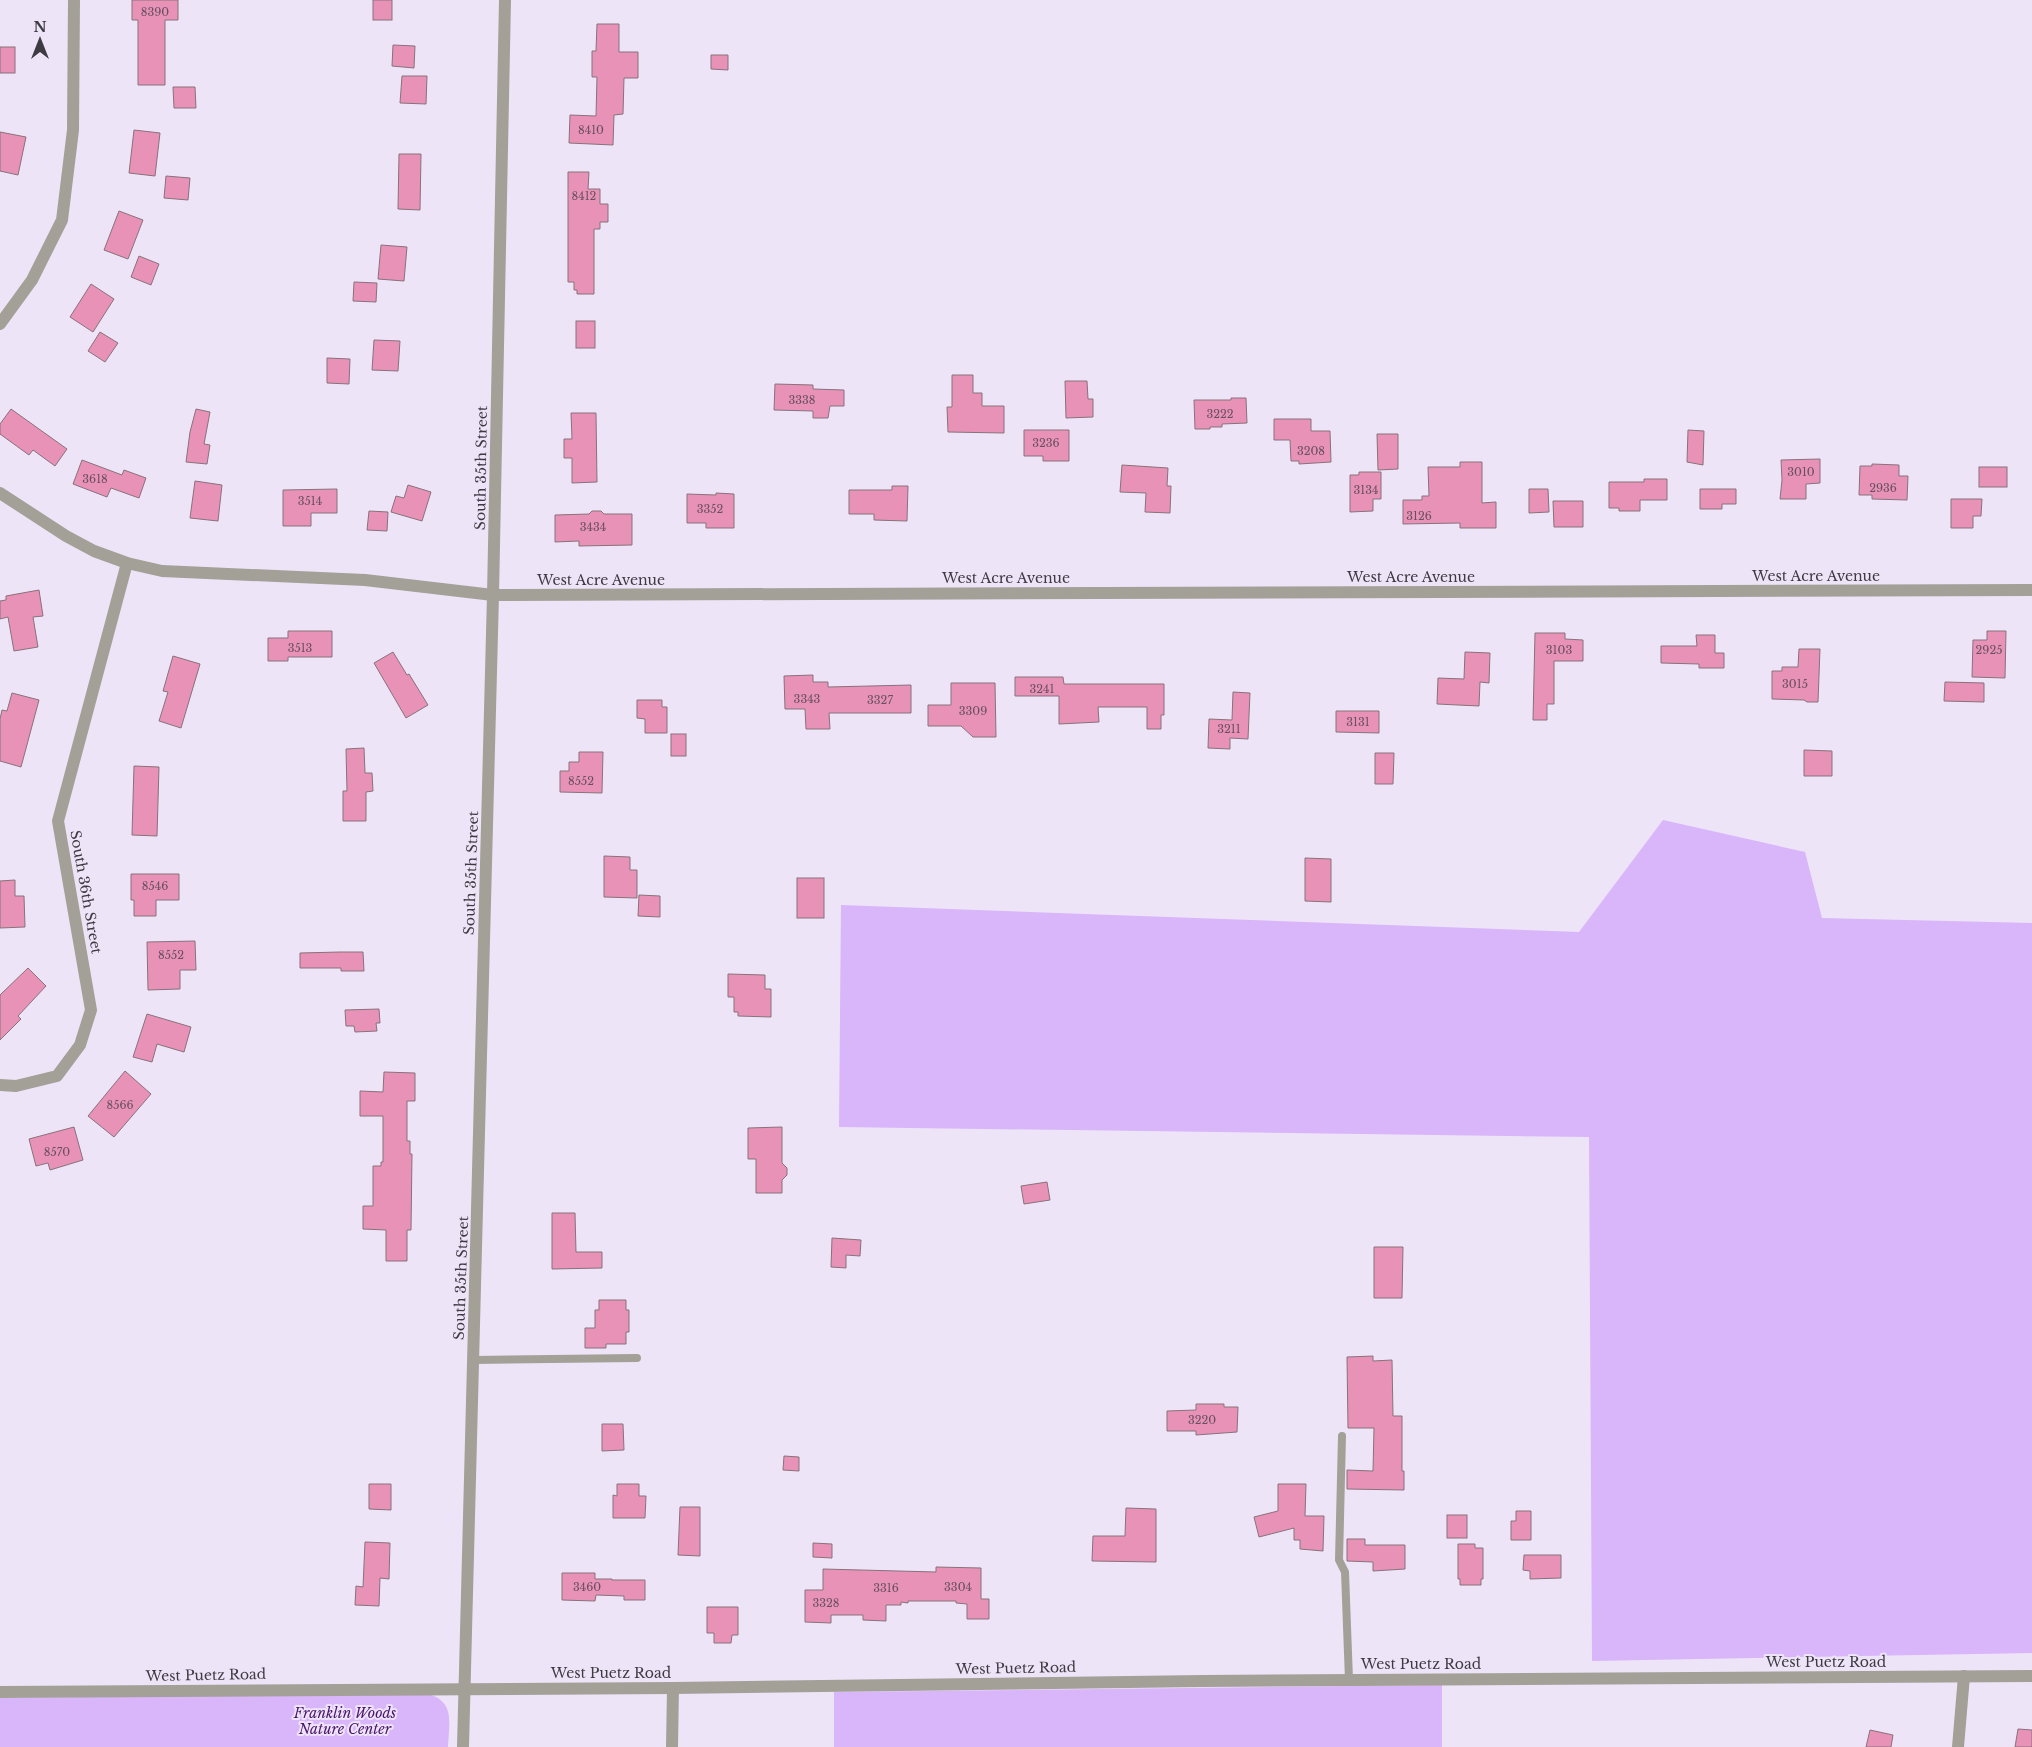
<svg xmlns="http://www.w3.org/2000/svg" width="2032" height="1747" font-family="'Libre Baskerville',serif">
<rect width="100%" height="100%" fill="#eee4f8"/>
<g fill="#d9b5fa">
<path d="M1663 820 1805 852 1822 918 2032 923V1653L1592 1661 1589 1137 839 1127 841 905 1579 932Z"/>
<path d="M1442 1685V1747H834V1692Z"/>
<path d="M424 1693C456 1700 449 1721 448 1747H0V1698Z"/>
</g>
<g fill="#e892b8" stroke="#87727a">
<path d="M132 0H178V20H165V85H138V20H132Z"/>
<rect x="373" y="0" width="19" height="20"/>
<path d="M597 24H619V52H638V78H624L623 114 614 115 613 145 569 143 570 115 596 116 597 77H592V51H596Z"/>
<path d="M393 45 415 46 414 68 392 66Z"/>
<rect x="0" y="47" width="15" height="26"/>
<path d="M711 55H728V70L711 69Z"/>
<path d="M402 76H427L426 104 400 103Z"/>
<path d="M173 87H195L196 108H174Z"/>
<path d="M134 130 160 133 155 176 129 173Z"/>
<path d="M0 132 26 137 18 175 0 171Z"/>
<path d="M399 154H421L420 210 398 209Z"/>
<path d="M568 172H589L588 189H600V204H608V222H600V229H594V294H577V290H574V282H568Z"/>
<path d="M166 176 190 178 188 200 164 198Z"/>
<path d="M119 211 143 220 128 259 104 250Z"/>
<path d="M381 245 407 247 404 281 378 279Z"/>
<path d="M139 256 159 264 151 285 131 277Z"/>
<path d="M354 282 377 283 376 302 353 301Z"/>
<path d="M91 284 114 299 93 332 70 317Z"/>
<rect x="576" y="321" width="19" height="27"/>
<path d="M100 332 118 343 105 362 88 351Z"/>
<path d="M374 340 400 341 398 371 372 370Z"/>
<path d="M327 358 350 359 349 384 327 383Z"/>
<path d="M952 375H973V393H982V406H1004V433L948 432 947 407H952Z"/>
<path d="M1065 381H1087L1088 399H1093V417L1066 418Z"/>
<path d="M775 384 813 385V389L844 390V406H830L828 418H813V411L774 410Z"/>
<path d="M1231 398H1246L1247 423 1222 424V427H1210V429H1195L1194 400H1231Z"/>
<path d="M11 409 67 449 55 466 33 450 29 455 0 434V424Z"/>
<path d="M196 409 210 412 204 444 210 445 207 464 186 462 190 432Z"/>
<path d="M571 413H596L597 482 572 483V458H564V439H572Z"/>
<path d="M1274 419H1311V431H1330L1331 462 1299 464V461H1291L1290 440H1274Z"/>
<path d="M1024 430H1069V461H1043V456H1024Z"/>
<path d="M1688 430 1704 431 1703 465 1687 462Z"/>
<path d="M1377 434H1398V469L1378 470Z"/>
<path d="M1820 459V483L1806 484V499H1780L1782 480 1781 460Z"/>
<path d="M82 460 122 475 124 470 146 478 139 498 111 488 107 497 73 484Z"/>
<path d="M1460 462H1482V503L1496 502V528H1460V523L1403 524V500H1422V496H1429L1428 467H1460Z"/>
<path d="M1872 464 1899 465V476H1908L1907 500 1872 499V495H1859L1860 466H1872Z"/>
<path d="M1122 465 1168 468 1167 486H1171L1170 513 1145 512 1146 493 1120 492Z"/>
<rect x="1979" y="467" width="28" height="20"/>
<path d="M1359 472H1381V499H1373V511L1350 512V475H1359Z"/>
<path d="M1644 479H1667V500H1640V511H1619V508H1609V482H1644Z"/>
<path d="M195 481 222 485 218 521 190 518Z"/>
<path d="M408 485 431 492 422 521 391 512 396 496 404 498Z"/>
<path d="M892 486H908L907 521 874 520V514H849V490H892Z"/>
<path d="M337 489V513H311V526H283V490Z"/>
<path d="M1529 489H1548L1549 512 1529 513Z"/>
<path d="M1700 489H1736V504H1722V509H1700Z"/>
<path d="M716 493 734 494V528H706V523H687V494L716 495Z"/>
<path d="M1951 499H1982L1981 516H1973V528H1951Z"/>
<path d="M1553 501H1583V527H1554Z"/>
<path d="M369 511 388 512 387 531 367 530Z"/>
<path d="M592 511H601L604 514H632V545L579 546V541L555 542V515L589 514Z"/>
<path d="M39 590 43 616 33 617 38 647 14 651 8 617 0 619V601L6 600V596Z"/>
<path d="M288 631H332V657H288V661H268V638H288Z"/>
<path d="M1987 631H2006L2005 678 1972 677 1973 640H1987Z"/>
<path d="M1535 633H1565V639L1583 640V661H1554V704H1547V720H1533Z"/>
<path d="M1696 635H1715V653H1724V668H1699V664L1661 663V646H1697Z"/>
<path d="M1799 649H1820L1818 702H1807L1804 700 1772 699V671H1782V667H1798Z"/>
<path d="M393 652 407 675 409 674 428 705 406 718 374 663Z"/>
<path d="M1465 652 1490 653 1489 683 1480 682 1479 706 1437 704 1438 678 1464 679Z"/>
<path d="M173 656 200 664 181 728 159 721 168 692 163 691Z"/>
<path d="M813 675V682H828V687L911 685V713H829L830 729H806L805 709H785L784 676Z"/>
<path d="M1015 677H1063L1064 684H1164V715H1161V729H1147V707H1098L1099 722 1059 724V696H1015Z"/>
<path d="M1945 682 1984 683V702L1944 701Z"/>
<path d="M951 683H995L996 737H973L961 726H928V705H951Z"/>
<path d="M1233 692 1250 693 1248 739 1230 738V749L1208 748 1209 719 1232 720Z"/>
<path d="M12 693 39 700 21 767 0 761V719L2 710 7 711Z"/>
<path d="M637 700H662V707H667V733H645V719L637 718Z"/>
<path d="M1336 711H1379V733L1336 732Z"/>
<rect x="671" y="734" width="15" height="22"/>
<path d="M364 748 365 773H372L373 791 366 792V821H343V791H347L346 749Z"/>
<path d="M1804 750 1832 751V776H1804Z"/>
<path d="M579 752H603L602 793 560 792V771H569V762H579Z"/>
<path d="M1375 753H1394L1393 784H1375Z"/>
<path d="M134 766 159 767 157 836 132 835Z"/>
<path d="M604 856 630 857V870H637V898L604 897Z"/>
<path d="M1305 858 1331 859V902L1305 901Z"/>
<path d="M131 874H179V900H156V916H134V900H131Z"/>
<rect x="797" y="878" width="27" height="40"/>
<path d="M15 880V896H24L25 927 0 928V881Z"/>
<path d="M639 895 660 896V917L638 916Z"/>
<path d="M195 941 196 970H180V989L148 990 147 942Z"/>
<path d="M340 952H363L364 971H341V968H300V953Z"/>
<path d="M28 968 46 986 18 1016 21 1019 0 1040V995Z"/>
<path d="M728 974 765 975V989H771V1017L738 1016V1012H734V997H728Z"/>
<path d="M379 1009 380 1023H376L377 1031 355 1032 354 1026H346L345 1010Z"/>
<path d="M147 1014 191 1027 184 1052 157 1044 152 1062 133 1057Z"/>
<path d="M125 1071 151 1094 114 1137 88 1116Z"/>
<path d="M384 1072 415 1073V1101H407V1141H410V1154H412L411 1230H407V1261H386V1230L363 1229V1206H373V1166H381V1162H383V1116H360V1091L383 1092Z"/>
<path d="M74 1127 83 1160 50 1170 48 1163 36 1166 29 1139Z"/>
<path d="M782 1127V1163L787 1168V1175L782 1180V1193H756V1159H748V1128Z"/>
<path d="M1047 1182 1050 1200 1024 1204 1021 1186Z"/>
<path d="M552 1213H575L576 1252H602V1268L552 1269Z"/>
<path d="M832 1238 861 1240 860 1256 846 1255V1268L831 1267Z"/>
<path d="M1374 1247H1403L1402 1298H1374Z"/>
<path d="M599 1300H626V1310H629V1332H626V1344H606V1348H585V1328H595V1310H599Z"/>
<path d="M1373 1356V1361L1392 1360 1393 1416H1402V1471H1404V1490L1347 1489V1470L1373 1471 1374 1428H1348L1347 1357Z"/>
<path d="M1196 1404H1224V1407H1238L1237 1432 1196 1435V1431H1167V1411L1196 1410Z"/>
<path d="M602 1424H623L624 1450 602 1451Z"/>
<path d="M784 1456 799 1457V1471L783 1470Z"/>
<path d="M369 1484H391V1510L369 1509Z"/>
<path d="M617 1484H639V1496H646L645 1518H613V1495L617 1496Z"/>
<path d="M1278 1484H1306L1305 1516H1324L1323 1551 1300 1549V1540H1294V1528L1259 1537 1254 1517 1278 1511Z"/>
<path d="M680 1507H700V1556L678 1555Z"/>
<path d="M1126 1508 1156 1509V1562L1092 1561 1093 1536H1125Z"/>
<path d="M1516 1511H1531V1540H1511V1521H1516Z"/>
<rect x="1447" y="1515" width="20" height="23"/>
<path d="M1347 1539H1365V1545H1405V1569L1373 1571V1562L1347 1561Z"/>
<path d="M365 1542 390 1543 389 1579 380 1578 379 1606 355 1605 356 1586 363 1587Z"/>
<path d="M813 1543 832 1544V1558L813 1557Z"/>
<path d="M1458 1544H1475V1548H1483V1579H1481V1585H1460V1579H1458Z"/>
<path d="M1524 1555H1561V1578L1530 1579V1571L1523 1570Z"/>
<path d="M936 1567 981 1568V1599H989V1619H967V1604L956 1603V1601H908V1603L901 1602V1605H886V1621L863 1620V1615H831V1623L805 1622V1590H823V1569L936 1572Z"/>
<path d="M562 1573H595V1579H612V1580H645V1600H624V1596L596 1595 595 1601 562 1600Z"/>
<path d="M707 1607H738V1635H732L731 1643H714V1633H707Z"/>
<path d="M2018 1729 2032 1730V1747H2015Z"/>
<path d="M1870 1730 1893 1735 1891 1747H1866Z"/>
</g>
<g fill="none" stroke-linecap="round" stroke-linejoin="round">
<g stroke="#a3a097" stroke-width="8">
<path d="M474 1360 637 1358"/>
<path d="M1342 1436 1339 1560 1345 1572 1349 1680"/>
</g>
<g stroke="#a3a097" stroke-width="12">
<path d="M0 324 32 280 62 220 73 130 74 0"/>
<path d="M0 493 66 536 94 551 127 563 162 571 365 580 493 595 2032 590"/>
<path d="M0 1085 16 1086 57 1076 80 1045 91 1010 58 821 127 563"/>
<path d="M463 1747 493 595 505 0"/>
<path d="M672 1747 673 1688"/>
<path d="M1958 1747 1964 1676"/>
</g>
<path stroke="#a3a097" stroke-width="12" d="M0 1692 673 1688 1203 1681 2032 1676"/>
</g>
<g text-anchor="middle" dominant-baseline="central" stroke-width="4" stroke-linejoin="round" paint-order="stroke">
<g font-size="11" fill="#68505f">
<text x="155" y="12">8390</text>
<text x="591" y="130">8410</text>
<text x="584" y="196">8412</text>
<text x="802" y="400">3338</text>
<text x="1220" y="414">3222</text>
<text x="1046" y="443">3236</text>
<text x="1311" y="451">3208</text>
<text x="1801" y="472">3010</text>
<text x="95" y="479">3618</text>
<text x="1883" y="488">2936</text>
<text x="1366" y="490">3134</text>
<text x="310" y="501">3514</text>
<text x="710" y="509">3352</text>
<text x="1419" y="516">3126</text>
<text x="593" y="527">3434</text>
<text x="300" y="648">3513</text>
<text x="1559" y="650">3103</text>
<text x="1989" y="650">2925</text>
<text x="1795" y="684">3015</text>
<text x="1042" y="689">3241</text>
<text x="807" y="699">3343</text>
<text x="880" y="700">3327</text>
<text x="973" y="711">3309</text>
<text x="1358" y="722">3131</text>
<text x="1229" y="729">3211</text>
<text x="581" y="781">8552</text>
<text x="155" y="886">8546</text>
<text x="171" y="955">8552</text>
<text x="120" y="1105">8566</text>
<text x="57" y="1152">8570</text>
<text x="1202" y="1420">3220</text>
<text x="587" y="1587">3460</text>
<text x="958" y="1587">3304</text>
<text x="886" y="1588">3316</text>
<text x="826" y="1603">3328</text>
</g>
<g font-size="14" fill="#3d3a41" stroke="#eee4f8">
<text transform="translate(481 468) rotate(-89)">South 35th Street</text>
<text x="1816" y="576">West Acre Avenue</text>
<text x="1411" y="577">West Acre Avenue</text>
<text x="1006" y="578">West Acre Avenue</text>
<text x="601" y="580">West Acre Avenue</text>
<text transform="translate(471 873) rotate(-88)">South 35th Street</text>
<text transform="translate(86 892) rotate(80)">South 36th Street</text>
<text transform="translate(461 1278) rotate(-88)">South 35th Street</text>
<text x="1826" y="1662">West Puetz Road</text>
<text x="1421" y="1664">West Puetz Road</text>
<text transform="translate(1016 1668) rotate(-1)">West Puetz Road</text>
<text x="611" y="1673">West Puetz Road</text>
<text transform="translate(206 1675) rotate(-1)">West Puetz Road</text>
</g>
<g font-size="14" font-style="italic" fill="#4a146c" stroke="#eee4f8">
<text x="345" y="1713">Franklin Woods<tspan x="345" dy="16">Nature Center</tspan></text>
</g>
</g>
<g transform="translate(40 40)" stroke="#eee4f8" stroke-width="4" paint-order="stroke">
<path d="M0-4L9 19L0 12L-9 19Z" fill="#3d3a41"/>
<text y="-8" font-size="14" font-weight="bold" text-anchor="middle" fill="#3d3a41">N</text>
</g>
</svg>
